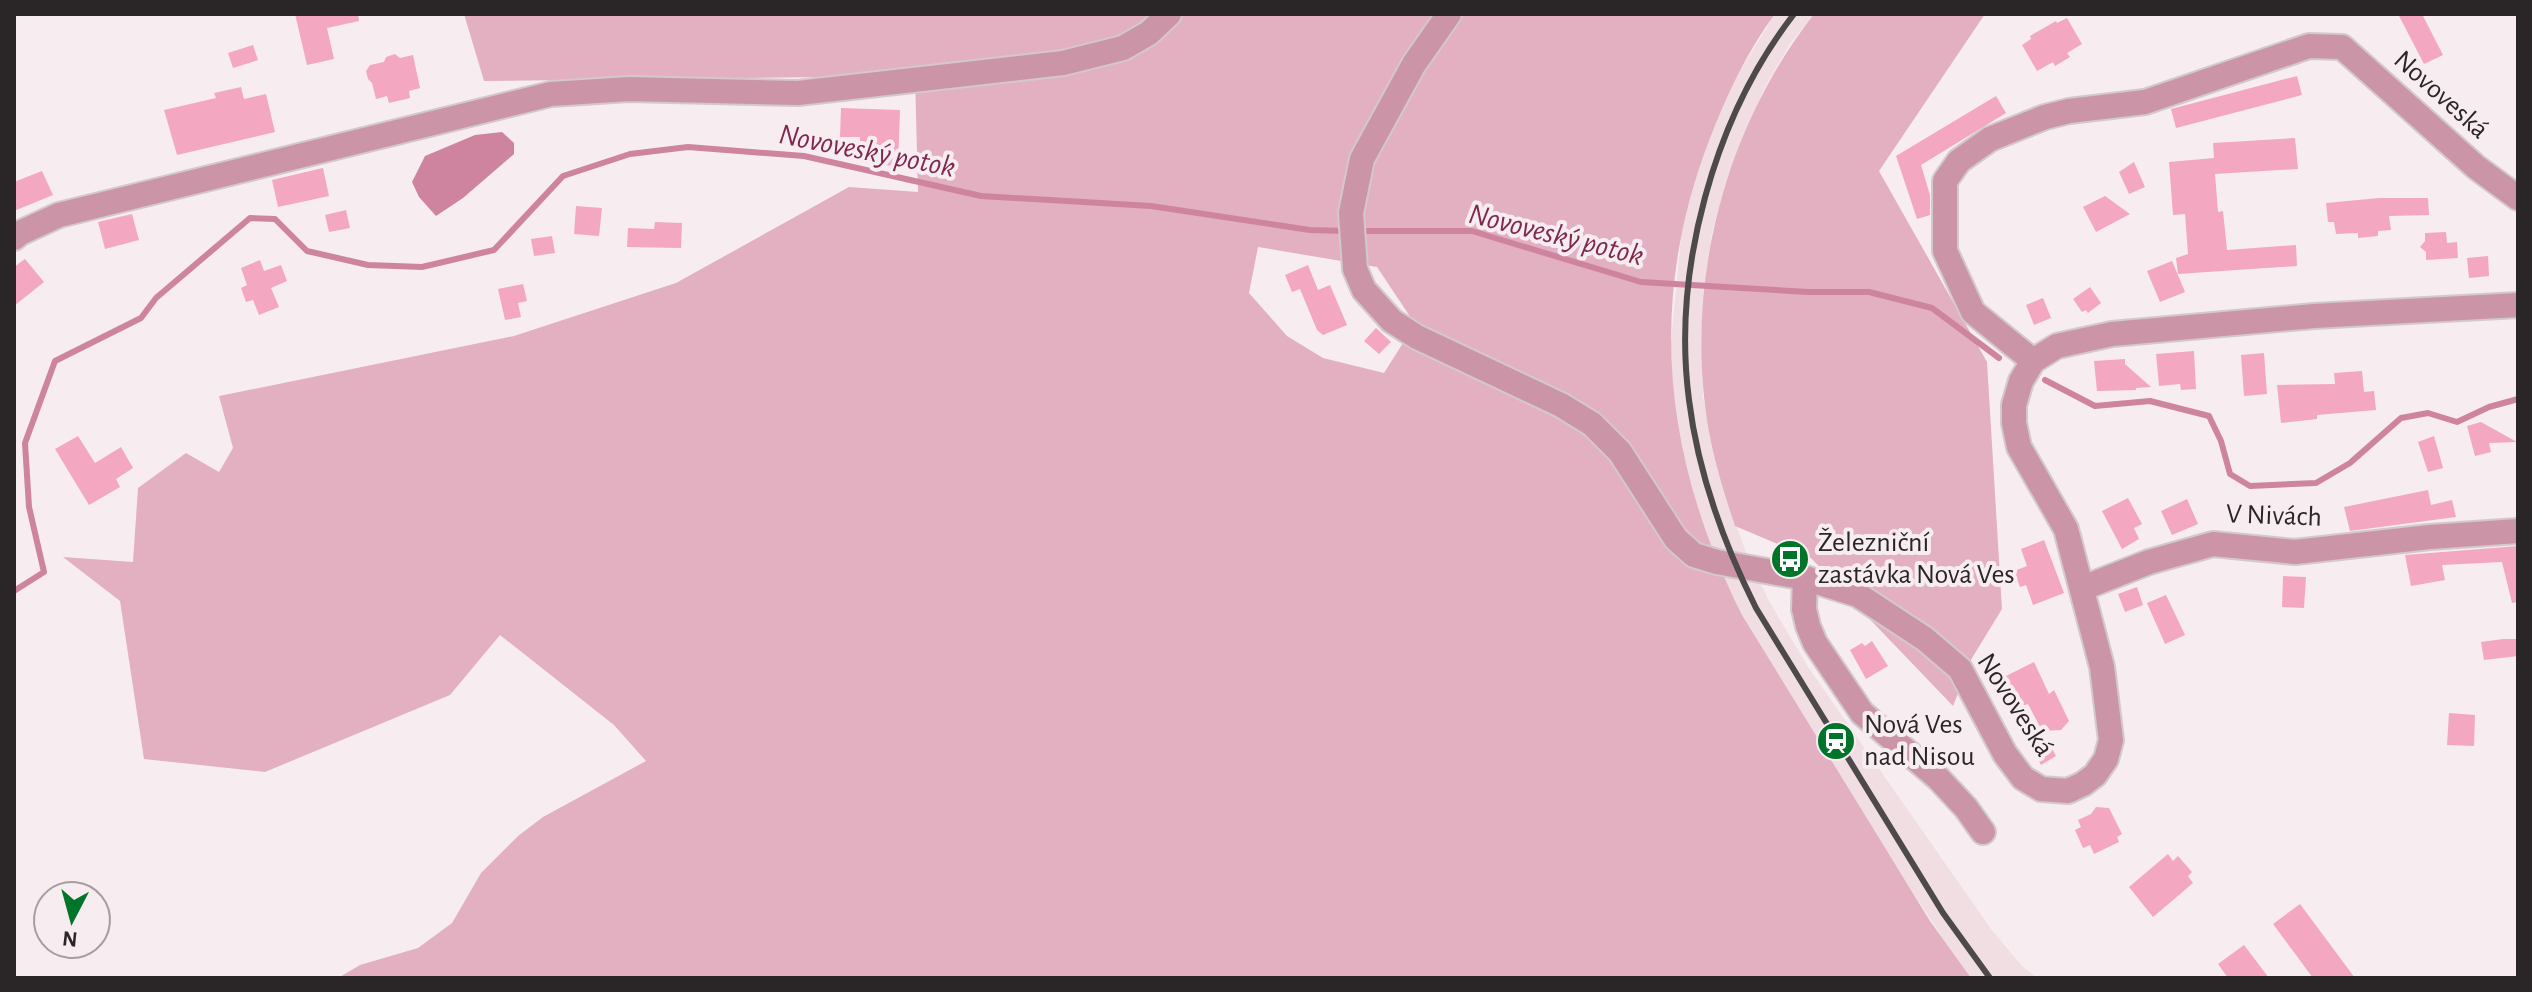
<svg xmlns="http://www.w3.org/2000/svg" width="2532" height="992" font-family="'Alegreya Sans',sans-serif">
<rect width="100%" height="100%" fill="#f7edf0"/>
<path fill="#f0dee3" d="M1775 14H1814L1790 44 1765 87 1744 136 1725 185 1712 233 1706 275 1701 342 1703 396 1711 440 1724 492 1749 560 1769 601 1808 667 1991 929 2022 966 2037 978H1971L1948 946 1893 862 1742 615 1721 572 1695 501 1680 446 1673 399 1671 342 1682 227 1695 175 1715 124 1738 74Z"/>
<g fill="#e2b0c0" fill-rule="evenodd">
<path d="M464 14H1775C1747 51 1727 95 1710 138 1646 303 1664 459 1742 615L1930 921 1971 978H338L360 965 418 948 452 923 481 873 518 836 543 817 646 761 614 725 500 635 450 695 265 772 144 759 120 601 63 557 133 562 138 488 186 453 219 472 233 448 219 396 514 336 676 283 849 187 918 192 915 76 484 81ZM1258 247 1377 267 1415 324 1384 373 1323 358 1287 336 1249 293Z"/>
<path d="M1814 14H1985L1879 171 1987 362 2002 609 1972 658 1953 706 1811 558 1735 526C1721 484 1708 441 1704 396 1690 262 1731 120 1814 14Z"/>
</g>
<path fill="#ce849e" d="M502 132 514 143V154L463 198 436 216 419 197 412 182 425 156 475 135Z"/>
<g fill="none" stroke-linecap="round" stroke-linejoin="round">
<g stroke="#ce849e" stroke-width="6">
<path d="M1358 231H1472L1641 282 1808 292H1869L1932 308 1999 358"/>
<path d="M2045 380 2095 406 2150 401 2209 416 2221 441 2230 474 2250 486 2316 483 2350 463 2401 418 2428 413 2457 422 2489 407 2518 399"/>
<path d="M14 591 44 572 29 507 25 443 55 361 141 318 156 298 250 218 275 219 307 251 368 265 422 267 494 250 563 176 630 154 688 147 804 156 981 196 1151 206 1310 230 1347 231"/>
</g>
</g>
<g fill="#f3a7c0">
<path d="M295 14H358L359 21 327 28 334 59 307 65Z"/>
<path d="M2398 14H2422L2443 55 2424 64Z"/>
<path d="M2067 18 2082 44 2067 53 2070 57 2055 66 2053 62 2037 71 2022 45 2031 39 2030 36 2056 21 2057 23Z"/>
<path d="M253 45 258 60 233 68 228 53Z"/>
<path d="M395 54 400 58 413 55 420 88 409 91 410 98 389 103 387 96 376 99 372 83 368 79 366 71 370 65 384 62 386 57Z"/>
<path d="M2297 76 2302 95 2176 128 2171 109Z"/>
<path d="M241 87 244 99 266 94 275 132 177 155 164 110 216 98 214 93Z"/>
<path d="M1996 96 2006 113 1921 165 1930 195V215L1917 219 1896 156Z"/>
<path d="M841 108 900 110 898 166 882 165V161H870L871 145H860V137H840Z"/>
<path d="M2295 138 2298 169 2215 174 2218 212 2223 211 2227 250 2296 245 2297 266 2178 274 2176 258 2188 254 2185 214 2173 215 2169 162 2214 158 2213 143Z"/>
<path d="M2134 162 2145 187 2129 194 2119 172Z"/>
<path d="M323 168 329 196 278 207 272 180Z"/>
<path d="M42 171 53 195 14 211V182Z"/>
<path d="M2105 196 2130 214 2096 232 2083 207Z"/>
<path d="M2379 198H2428L2429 215 2389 216 2391 230 2378 231V236L2358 238V233L2336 234 2334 222H2328L2326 203Z"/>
<path d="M576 206 602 208 599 236 574 234Z"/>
<path d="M346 210 350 228 329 232 325 215Z"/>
<path d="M132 214 139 240 105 249 98 222Z"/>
<path d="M655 222 682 223 681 248 627 247 628 228 654 229Z"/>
<path d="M2446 232 2447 243 2457 242 2458 258 2426 260V252L2420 247 2425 241V233Z"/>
<path d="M552 236 555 253 534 256 531 239Z"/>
<path d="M2488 256 2489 276 2469 278 2467 258Z"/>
<path d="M25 259 44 282 14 306V267Z"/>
<path d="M260 260 264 271 281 265 287 281 271 288 279 307 259 315 253 300 246 302 241 288 247 285 241 268Z"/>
<path d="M2172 261 2185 292 2160 302 2147 271Z"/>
<path d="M1308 265 1318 290 1330 285 1347 325 1323 335 1317 330 1300 289 1292 292 1285 275Z"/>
<path d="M523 284 527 301 518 303 521 317 505 320 498 289Z"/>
<path d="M2090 287 2101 303 2088 313 2086 310 2082 312 2073 299Z"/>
<path d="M2043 298 2051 318 2034 325 2026 305Z"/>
<path d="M1376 328 1391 342 1379 354 1364 341Z"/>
<path d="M2194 351 2196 389 2181 390 2180 384 2159 386 2156 354Z"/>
<path d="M2264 353 2267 394 2244 396 2241 355Z"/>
<path d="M2125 359V364L2151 387 2136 388V390L2097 391 2094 361Z"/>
<path d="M2362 371 2364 392 2374 391 2376 410 2317 415V419L2281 423 2277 385 2335 384 2334 373Z"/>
<path d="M2481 422 2517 442 2489 443 2491 452 2475 456 2467 426Z"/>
<path d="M78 436 95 463 121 447 133 468 116 479 120 487 89 505 55 449Z"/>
<path d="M2434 436 2443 468 2428 472 2418 442Z"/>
<path d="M2428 490 2431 505 2452 500 2456 517 2350 531 2344 507Z"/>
<path d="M2128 498 2142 524 2134 528 2139 539 2122 549 2102 511Z"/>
<path d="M2187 499 2198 524 2172 535 2161 511Z"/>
<path d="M2044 540 2064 593 2033 605 2026 585 2020 587 2014 571 2027 566 2021 549Z"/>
<path d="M2518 546V602L2512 603 2502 562 2442 565 2445 580 2411 586 2405 555Z"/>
<path d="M2283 576 2306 577 2304 608 2282 607Z"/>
<path d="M2137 587 2143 605 2125 612 2118 594Z"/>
<path d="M2166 595 2185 635 2165 644 2147 603Z"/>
<path d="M2503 639H2518V656L2484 660 2481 642Z"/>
<path d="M1872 641 1888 666 1866 679 1850 650 1862 643 1865 646Z"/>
<path d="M2034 662 2049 694 2054 690 2069 721 2061 730 2042 731 2028 704 2020 707 2006 676Z"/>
<path d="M2449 713 2475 715 2474 746 2447 745Z"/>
<path d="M2048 741 2056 756 2041 765 2033 749Z"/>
<path d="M2096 807 2109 808 2122 834 2117 837 2119 842 2094 854 2090 845 2083 848 2075 830 2081 827 2078 820 2091 814Z"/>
<path d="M2168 854 2173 861 2178 856 2192 872 2188 876 2193 883 2153 917 2129 887Z"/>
<path d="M2300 904 2355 978H2313L2273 924Z"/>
<path d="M2244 945 2269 978H2228L2218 964Z"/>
</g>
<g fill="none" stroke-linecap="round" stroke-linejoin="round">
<defs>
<g id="minor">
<path d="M1449 14 1414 64 1362 159 1351 213 1355 269 1364 290 1392 321 1417 337 1561 405 1592 424 1620 452 1676 539 1694 555 1717 562 1805 578 1858 595 1925 639 1960 669 2005 754 2023 778 2041 789 2068 791 2083 784 2095 775 2106 759 2111 740 2102 667 2066 529 2019 447 2014 423V405L2021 381 2033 361 2057 346 2112 334 2314 316 2518 305"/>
<path d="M14 238 20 233 59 215 551 94 629 89 798 93 1063 63 1123 48 1149 33 1169 14"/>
<path d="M2033 361 1973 312 1945 251V181L1959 161 1990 139 2045 117 2069 111 2145 102 2309 46 2342 47 2476 167 2518 198"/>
<path d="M1805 578 1804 609 1808 626 1815 643 1862 713 1938 778 1966 808 1983 832"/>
<path d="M2083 588 2149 562 2213 544 2295 552 2430 537 2518 531"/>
</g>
</defs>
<use href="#minor" stroke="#d2c9cc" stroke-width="28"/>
<use href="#minor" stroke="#cc95a7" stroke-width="24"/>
<path stroke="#4e494a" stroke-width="6" d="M1794 14C1714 117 1672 270 1689 400 1698 473 1723 542 1756 608L1943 913 1990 978"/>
</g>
<defs>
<symbol id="bus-disc" viewBox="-11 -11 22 22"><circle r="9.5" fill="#00752a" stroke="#f7edf0"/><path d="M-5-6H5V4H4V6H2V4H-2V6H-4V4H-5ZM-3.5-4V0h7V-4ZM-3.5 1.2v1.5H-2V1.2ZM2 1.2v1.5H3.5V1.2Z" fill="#fff"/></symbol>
<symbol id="station-disc" viewBox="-11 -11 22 22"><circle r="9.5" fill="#00752a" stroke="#f7edf0"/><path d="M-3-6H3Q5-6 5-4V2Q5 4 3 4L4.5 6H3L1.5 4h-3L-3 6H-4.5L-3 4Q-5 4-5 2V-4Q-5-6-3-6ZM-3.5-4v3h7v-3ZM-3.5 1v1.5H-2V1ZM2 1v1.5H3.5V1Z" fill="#fff"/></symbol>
</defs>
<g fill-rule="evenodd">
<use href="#bus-disc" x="1768" y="537" width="44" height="44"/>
<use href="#station-disc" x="1814" y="719" width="44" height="44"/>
</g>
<g text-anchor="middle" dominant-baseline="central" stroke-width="8" stroke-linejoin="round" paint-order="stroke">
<g font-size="28" fill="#2a2627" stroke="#f7edf0">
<text transform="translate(2441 95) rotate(42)">Novoveská</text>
<text transform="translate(2274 516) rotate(2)">V Nivách</text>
<text transform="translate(2015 705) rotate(57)">Novoveská</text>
</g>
<g font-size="28" fill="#2a2627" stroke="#f7edf0" text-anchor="start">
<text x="1818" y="543">Železniční<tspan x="1818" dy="32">zastávka Nová Ves</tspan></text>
<text x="1864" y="725">Nová Ves<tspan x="1864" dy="32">nad Nisou</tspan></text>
</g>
<g font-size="30" font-style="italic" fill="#80294e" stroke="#f7edf0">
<text transform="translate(867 151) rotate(11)">Novoveský potok</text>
<text transform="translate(1556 235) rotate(14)">Novoveský potok</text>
</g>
</g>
<rect width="2532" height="992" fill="none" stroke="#2a2627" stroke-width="32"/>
<g transform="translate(72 920) rotate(186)"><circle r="38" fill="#f7edf0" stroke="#a59da0" stroke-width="2"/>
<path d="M0-6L14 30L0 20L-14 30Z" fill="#00752a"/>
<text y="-12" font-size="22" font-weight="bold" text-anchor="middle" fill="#2a2627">N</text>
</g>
</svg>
